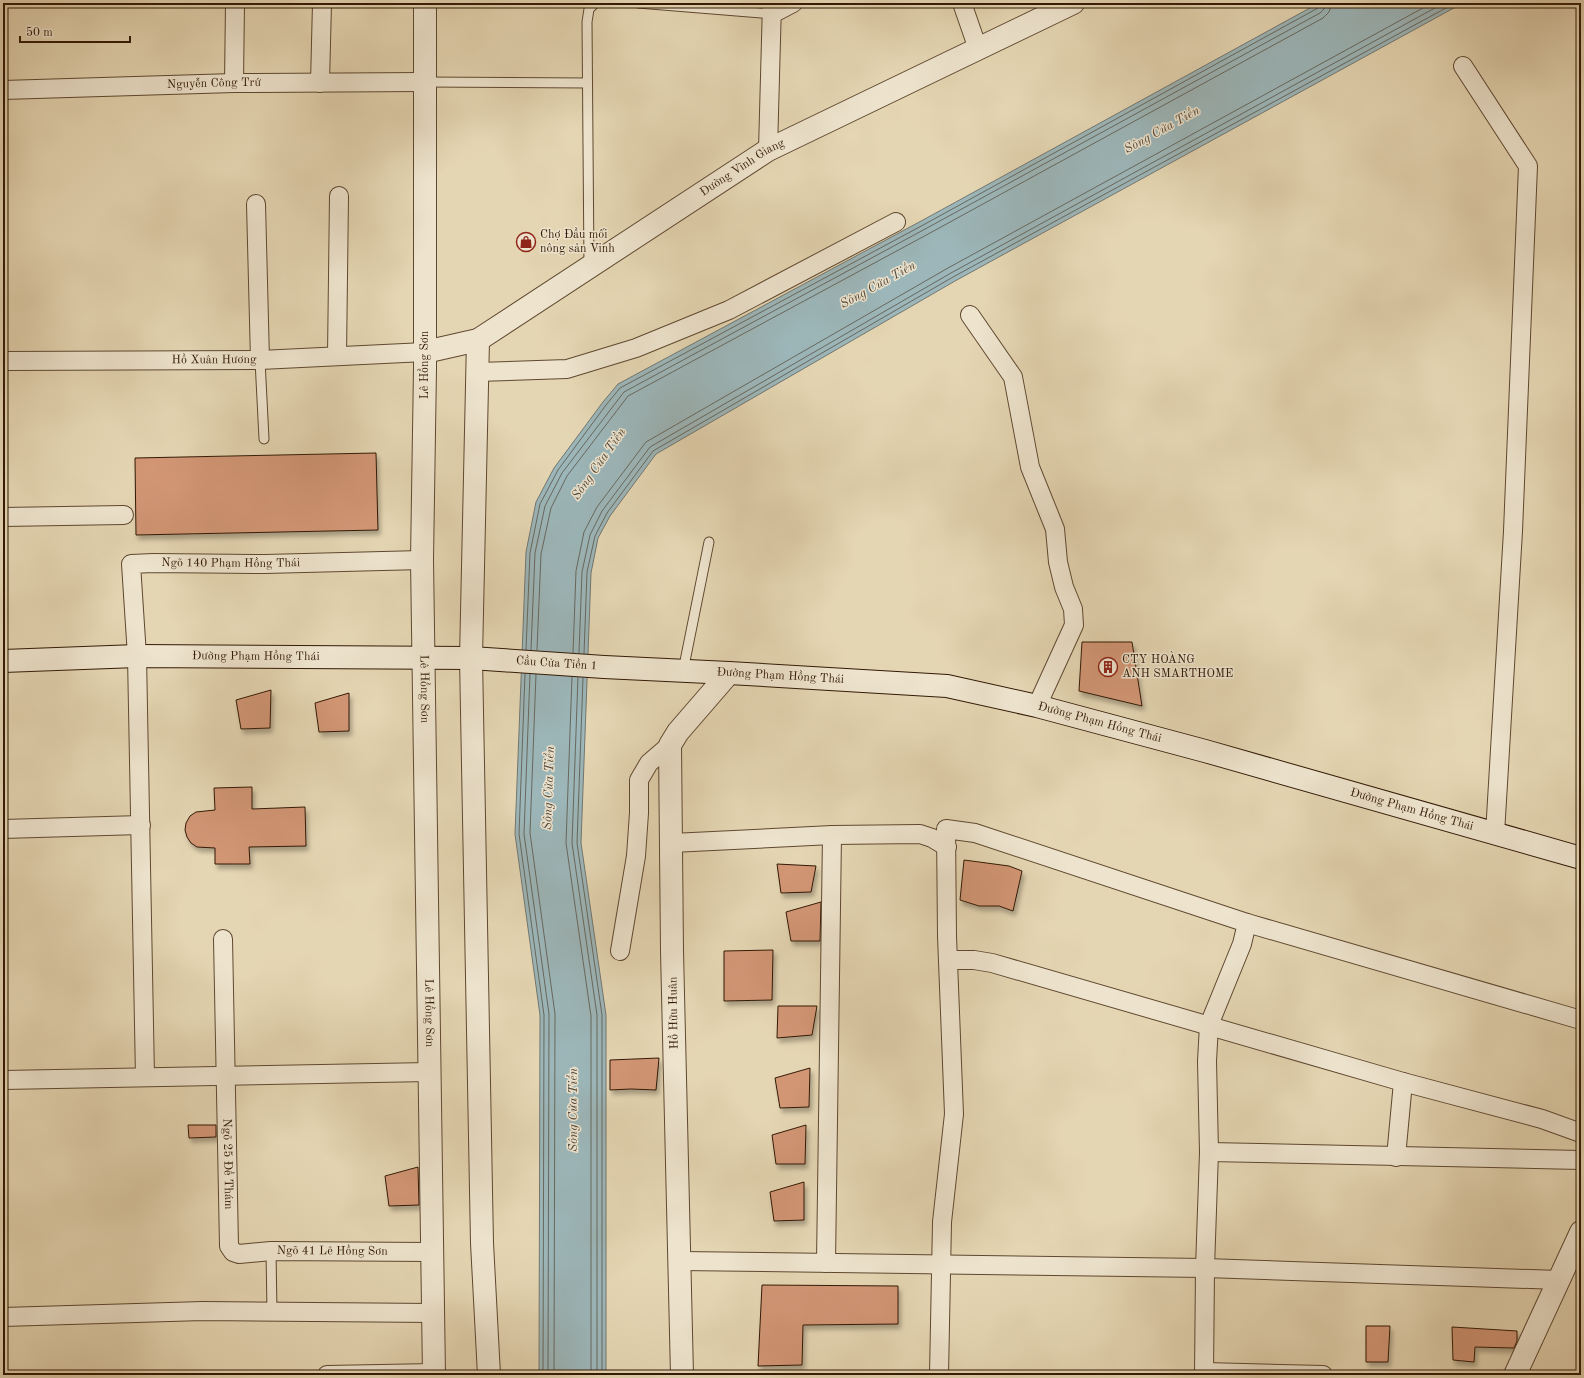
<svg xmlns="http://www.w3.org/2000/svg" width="1584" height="1378" font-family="'Old Standard TT',serif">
<defs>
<filter id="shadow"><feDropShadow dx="2.5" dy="4.5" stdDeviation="2" flood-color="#0004"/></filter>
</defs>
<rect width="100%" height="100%" fill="#e5d6b3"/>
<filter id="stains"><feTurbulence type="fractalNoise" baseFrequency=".005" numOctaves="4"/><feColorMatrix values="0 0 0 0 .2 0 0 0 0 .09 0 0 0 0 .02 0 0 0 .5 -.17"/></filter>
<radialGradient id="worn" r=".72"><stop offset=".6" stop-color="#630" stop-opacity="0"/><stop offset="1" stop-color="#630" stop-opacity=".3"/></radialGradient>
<path fill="#9cb6b9" stroke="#727771" d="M1319 3H1463L955 281 656 454 610 516 598 538 591 573 581 843 606 1015V1375H539L540 1015 515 834 526 552 536 502 554 468 603 402 618 384 923 220Z"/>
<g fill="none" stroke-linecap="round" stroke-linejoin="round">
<g stroke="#67685f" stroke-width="1">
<path d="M526 650 530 553 540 504 558 470 606 405 620 388 925 224 1318 8 1320 3"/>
<path d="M531 650 535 553 545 506 562 473 624 392 927 228 1320 13 1324 9 1325 3"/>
<path d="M537 650 541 554 551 508 567 476 628 396 930 233 1323 18 1329 12 1332 3"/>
<path d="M573 653 576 571 584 532 597 507 646 442 948 268 1432 3"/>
<path d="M579 653 582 572 590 535 602 511 650 447 951 273 1444 3"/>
<path d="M584 654 587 572 595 536 607 513 653 451 953 277 1455 3"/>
<path d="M525 674 519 834 544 1015 543 1375"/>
<path d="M530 674 524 834 549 1014 548 1375"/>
<path d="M536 674 530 833 555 1014 554 1375"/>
<path d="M572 677 566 843 591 1016V1375"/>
<path d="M578 677 572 843 597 1015V1375"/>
<path d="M583 678 577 843 602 1015V1375"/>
</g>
</g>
<g fill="#d29674" stroke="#321905" filter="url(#shadow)">
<path d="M376 453 378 530 136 535 135 458Z"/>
<path d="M1082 642H1132L1142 706 1079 691Z"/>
<path d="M271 690 270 728 241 729 236 700Z"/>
<path d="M349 693V731L319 732 315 703Z"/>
<path d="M252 787V809L305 807 306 846 249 847 250 864H215V848L197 847 191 843 187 837 185 830 186 823 190 816 196 812 215 810 214 788Z"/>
<path d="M964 860 1009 866 1022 871 1013 911 999 906H979L960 900Z"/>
<path d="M777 864 816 866 811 892 781 893Z"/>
<path d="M821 902 820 941H791L786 912Z"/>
<path d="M773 950 772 1000 724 1001V951Z"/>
<path d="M778 1006H817L812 1035 777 1038Z"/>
<path d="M659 1058 656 1090 631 1089 610 1090V1060Z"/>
<path d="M810 1068 809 1107 780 1108 775 1078Z"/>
<path d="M188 1125H216V1137L189 1138Z"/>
<path d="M806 1125 805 1164H776L772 1135Z"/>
<path d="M418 1167 419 1205 389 1206 385 1176Z"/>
<path d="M804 1182V1220L774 1221 770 1192Z"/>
<path d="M762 1285 898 1286V1324L803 1325 802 1365 758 1366Z"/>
<path d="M1366 1326H1390L1388 1362H1366Z"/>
<path d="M1452 1327 1517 1331V1341L1514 1348 1475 1347 1474 1362 1453 1360Z"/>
</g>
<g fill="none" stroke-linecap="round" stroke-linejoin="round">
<defs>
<g id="service">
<path d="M638 3 772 14"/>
<path d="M424 82 587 83"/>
<path d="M589 266 587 22 589 9 595 3"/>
<path d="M260 360 264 439"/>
<path d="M683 671 709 542"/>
<path d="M271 1251 272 1312"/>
</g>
<g id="minor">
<path d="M962 3 978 49"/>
<path d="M772 14 793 3"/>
<path d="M1463 66 1528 166 1513 531 1495 834"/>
<path d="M234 83 235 3"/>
<path d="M320 83 322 3"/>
<path id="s1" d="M3 90 234 83 424 82"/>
<path d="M768 150 772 3"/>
<path d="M256 204 260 360"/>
<path d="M970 315 1013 377 1030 467 1055 529 1058 562 1064 587 1073 609 1074 625 1037 706"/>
<path d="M337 356 339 196"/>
<path id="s2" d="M3 361 260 360 425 352"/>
<path d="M477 372 567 369 636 348 729 310 896 222"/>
<path d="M3 517 124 515"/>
<path d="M3 829 141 825"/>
<path d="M672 843 832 835 920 834 932 838 947 847"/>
<path d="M1247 923 1581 1020"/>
<path id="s3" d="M223 939 229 1246 233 1252 239 1254 271 1251 431 1252"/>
<path d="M620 951 636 856 639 813V780L649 763 670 745"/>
<path d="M948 960H974L992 963 1403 1082 1542 1119 1581 1133"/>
<path id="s4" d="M145 1077 137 656 131 564 153 563 265 564 422 560"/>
<path d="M3 1080 429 1072"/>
<path d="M1209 1152 1581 1160"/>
<path d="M1396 1157 1403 1082"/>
<path d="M680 1261 1205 1268 1559 1280"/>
<path d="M826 1263 832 835"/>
<path d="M3 1317 203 1311 433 1313"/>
<path d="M1205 1372 1323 1375"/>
<path d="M327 1375 434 1373"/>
<path d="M939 1375 942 1222 954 1114 947 936 946 829 975 833 1247 923 1242 944 1209 1025 1207 1061 1209 1152 1205 1268 1204 1375"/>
</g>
<g id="tertiary">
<path id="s5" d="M425 3V368L422 560 434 1375"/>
<path d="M478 340 471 658 482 1243 489 1375"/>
<path id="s6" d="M425 352 478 340 768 150 1073 3"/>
<path d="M682 1375 672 951 670 745 678 732 729 673"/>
<path d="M1515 1375 1581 1232"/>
</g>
<g id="secondary">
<path id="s7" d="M3 661 137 656 471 658 604 667 729 673 947 686 1037 706 1205 751 1581 858"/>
</g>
</defs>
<use href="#service" stroke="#5f4830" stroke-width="11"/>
<use href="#minor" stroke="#5f4830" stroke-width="20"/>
<use href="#tertiary" stroke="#5f4830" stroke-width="24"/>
<use href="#secondary" stroke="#321905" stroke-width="24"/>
<use href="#service" stroke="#eee4ce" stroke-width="9"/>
<use href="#minor" stroke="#eee4ce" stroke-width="18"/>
<use href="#tertiary" stroke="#eee4ce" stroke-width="22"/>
<use href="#secondary" stroke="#eee4ce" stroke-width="22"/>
</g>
<defs>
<symbol id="shop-ring" viewBox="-11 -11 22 22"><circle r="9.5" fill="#eee4ce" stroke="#8f2418" stroke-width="1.5"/><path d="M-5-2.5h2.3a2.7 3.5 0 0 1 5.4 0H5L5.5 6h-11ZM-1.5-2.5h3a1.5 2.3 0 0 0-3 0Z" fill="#8f2418"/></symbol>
<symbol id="building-ring" viewBox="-11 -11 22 22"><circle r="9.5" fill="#eee4ce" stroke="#8f2418" stroke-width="1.5"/><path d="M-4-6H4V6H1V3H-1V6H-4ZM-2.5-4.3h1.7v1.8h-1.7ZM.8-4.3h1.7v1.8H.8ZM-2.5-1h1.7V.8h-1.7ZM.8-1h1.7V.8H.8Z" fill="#8f2418"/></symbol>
</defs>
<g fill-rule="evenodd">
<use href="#shop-ring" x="515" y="231" width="22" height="22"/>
<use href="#building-ring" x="1097" y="656" width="22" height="22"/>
</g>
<g text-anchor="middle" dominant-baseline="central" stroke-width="3" stroke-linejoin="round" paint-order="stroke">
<g font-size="12" fill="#321905" stroke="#eee4ce">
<text stroke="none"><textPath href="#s1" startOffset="211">Nguyễn Công Trứ</textPath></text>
<text stroke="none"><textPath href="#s6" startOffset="370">Đường Vĩnh Giang</textPath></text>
<text stroke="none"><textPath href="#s2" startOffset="211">Hồ Xuân Hương</textPath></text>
<text transform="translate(425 365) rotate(-90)">Lê Hồng Sơn</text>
<text stroke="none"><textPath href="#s4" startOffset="613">Ngõ 140 Phạm Hồng Thái</textPath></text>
<text stroke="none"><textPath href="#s7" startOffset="253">Đường Phạm Hồng Thái</textPath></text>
<text stroke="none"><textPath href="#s7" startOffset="554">Cầu Cửa Tiền 1</textPath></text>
<text stroke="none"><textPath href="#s7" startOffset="778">Đường Phạm Hồng Thái</textPath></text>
<text stroke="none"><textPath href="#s5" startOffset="686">Lê Hồng Sơn</textPath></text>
<text stroke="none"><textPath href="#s7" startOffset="1102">Đường Phạm Hồng Thái</textPath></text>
<text stroke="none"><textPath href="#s7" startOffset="1426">Đường Phạm Hồng Thái</textPath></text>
<text stroke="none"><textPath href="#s5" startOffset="1010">Lê Hồng Sơn</textPath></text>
<text transform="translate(674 1013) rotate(-91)">Hồ Hữu Huân</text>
<text stroke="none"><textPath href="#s3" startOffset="225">Ngõ 25 Đề Thám</textPath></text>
<text stroke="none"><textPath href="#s3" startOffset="414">Ngõ 41 Lê Hồng Sơn</textPath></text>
</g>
<g font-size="12" fill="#321905" stroke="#eee4ce" text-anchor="start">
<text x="540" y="235">Chợ Đầu mối<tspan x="540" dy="14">nông sản Vinh</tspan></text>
<text x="1122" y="660">CTY HOÀNG<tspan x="1122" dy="14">ANH SMARTHOME</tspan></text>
</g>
<g font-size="13" font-style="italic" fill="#52483b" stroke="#eee4ce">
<text transform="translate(1162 130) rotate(-29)">Sông Cửa Tiền</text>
<text transform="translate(878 285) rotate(-29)">Sông Cửa Tiền</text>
<text transform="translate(599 464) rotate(-55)">Sông Cửa Tiền</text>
<text transform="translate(549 788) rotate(-88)">Sông Cửa Tiền</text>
<text transform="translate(573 1110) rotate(-90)">Sông Cửa Tiền</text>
</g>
</g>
<rect width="1584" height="1378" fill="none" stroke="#e5d6b3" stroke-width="16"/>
<rect x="4" y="4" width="1576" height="1370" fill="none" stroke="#321905" stroke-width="2"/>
<rect x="8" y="8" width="1568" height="1362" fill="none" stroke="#321905"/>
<path d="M20 36v6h110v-6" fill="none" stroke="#321905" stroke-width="2"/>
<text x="26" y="36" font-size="12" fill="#321905" stroke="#eee4ce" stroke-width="3" paint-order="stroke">50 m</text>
<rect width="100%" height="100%" filter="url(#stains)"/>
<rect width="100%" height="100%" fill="url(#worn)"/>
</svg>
